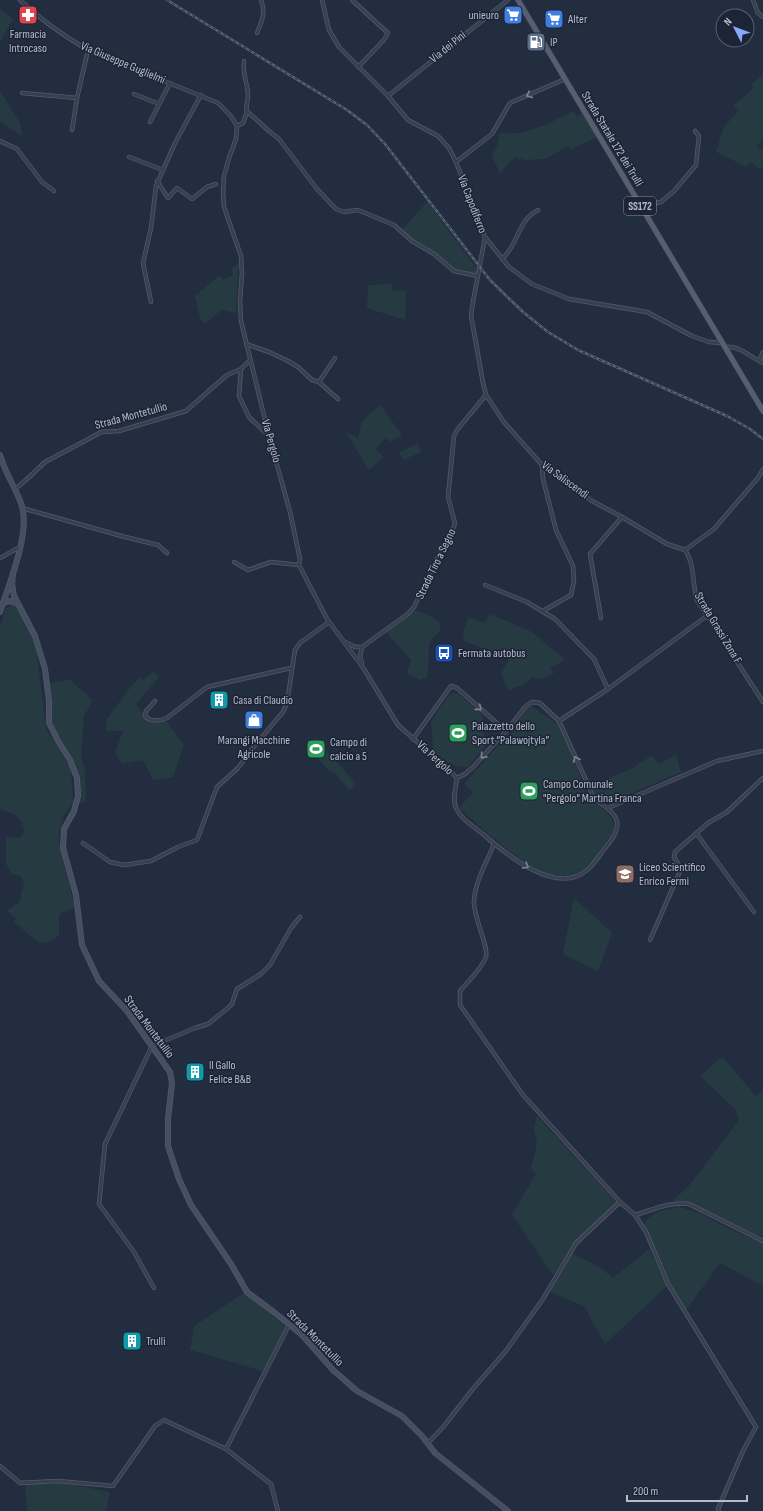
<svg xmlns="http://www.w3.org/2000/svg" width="763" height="1511" font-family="'Sofia Sans Condensed',sans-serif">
<rect width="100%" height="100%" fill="#232d40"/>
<g fill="#253b41">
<path d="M0 8 13 19 0 42Z"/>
<path d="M763 74V139L756 146 763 151V166L760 170 751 162 746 167 719 153 716 152 715 155 724 127 738 111 733 106 754 88 750 86Z"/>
<path d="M0 91 20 123 22 136 0 122Z"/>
<path d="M573 111 577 116 583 113 597 137 571 149 569 146 545 159 525 160 515 157 500 173 492 156 497 146 500 133C528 136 549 123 573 111Z"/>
<path d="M427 202 478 270 477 272 472 274 457 272 435 253 401 231Z"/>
<path d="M239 263 236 313 221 310 205 324 200 318 195 296 220 275 223 280 233 275 231 269Z"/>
<path d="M391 284 393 290 406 291 405 320 367 308 368 285Z"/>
<path d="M380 405 402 435 391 442 387 438 382 441 376 450 384 457 369 470 345 431 358 438 362 421Z"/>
<path d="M418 444 421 452 403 460 399 452Z"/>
<path d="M14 604 24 618 36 647 46 729 70 767 72 782 73 803 64 815 59 833V844L75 907 59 914V936L45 943H39L14 922 16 918 7 911 19 902 24 885 21 876 12 874 6 864V836L20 838 24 832C23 817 13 813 0 809V627L6 608Z"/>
<path d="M415 611H420L439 621C444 635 433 633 430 643 427 655 430 667 427 678L420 680 407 673 411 660 386 632Z"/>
<path d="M490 614 532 632 565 660 550 668 554 673 541 679 532 677 523 685 508 690 501 674 509 658 464 641 463 632 469 617 484 623Z"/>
<path d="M154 671 159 677 136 704 148 721H166L184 745 173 777 153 780 143 760 122 764 115 753 123 731H106L107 719 129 689 140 677 142 680Z"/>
<path d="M72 679 73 683 93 700 84 716 81 758 85 770 86 802 77 804 76 772 55 735 51 715 49 683Z"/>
<path d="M458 693 482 715 485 747 483 748 468 767C455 769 444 760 435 753V750H433L431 721 450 694Z"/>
<path d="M530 705 553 721 554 724 557 722C564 736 570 750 576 765 580 775 583 790 590 798 597 807 608 810 613 822 617 831 608 839 603 846 599 853 595 861 589 866 558 891 521 861 497 841V840L495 838 494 839 459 808 473 792 464 784 507 735 514 732V726Z"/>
<path d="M315 737 356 784 350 790 333 772 331 773 306 746Z"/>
<path d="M676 755 681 772 616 800 608 801 596 796 592 786 635 767 639 763 652 756 659 764Z"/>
<path d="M574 898 612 933 598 971 563 954Z"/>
<path d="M722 1057 756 1096 763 1090V1237L731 1224 692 1205 672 1201 688 1187 739 1120 735 1109 700 1076Z"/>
<path d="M537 1116 616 1202 615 1205 578 1239 553 1275 512 1215 536 1174 531 1169 537 1144 534 1129Z"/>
<path d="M679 1207 699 1213 729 1229 763 1243V1286L720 1263 686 1310 660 1269 643 1227C649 1211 665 1210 679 1207Z"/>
<path d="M649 1249 667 1286 605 1344 584 1306 550 1292 572 1253 601 1268 613 1278Z"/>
<path d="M244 1293 289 1329 266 1372 190 1350 194 1326Z"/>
<path d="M65 1483 110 1492 106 1510 108 1511H27L25 1484Z"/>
</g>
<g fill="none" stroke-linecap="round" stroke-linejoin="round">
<defs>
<g id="street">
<path d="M20 0C40 19 64 36 88 50L218 103 231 116 237 126 236 139 229 158 224 176 223 193 224 207 241 256 242 273 240 302 241 321 269 436 290 512 300 559 299 565 327 619 364 669 398 725 451 772 457 778C456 788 452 799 456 808 461 820 475 827 484 835 507 855 555 895 586 871 594 865 599 856 605 848 611 841 619 831 617 821 613 809 601 806 594 797 592 795 591 792 590 789L559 721 540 703 532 702 526 706 506 731 473 767 465 774 457 778"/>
<path d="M322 0 329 30 339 47 388 96 408 120 438 136 449 148 456 162 485 237 509 267 532 284 569 299 647 312 692 336 709 342 722 343"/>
<path d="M352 0 388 33 384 40 358 67"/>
<path d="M753 0 758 13 763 17"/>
<path d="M257 33C262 21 266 13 261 0"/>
<path d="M244 61C242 74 248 84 248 96 248 102 245 107 247 112"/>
<path d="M22 93 77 98"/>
<path d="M134 94 159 104"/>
<path d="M388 96 508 0"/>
<path d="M150 122 170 83"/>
<path d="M237 126 243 123 247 112 249 113 270 132 279 139 317 189 336 209 344 212 358 210 394 225 412 241 434 254 454 271 478 276"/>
<path d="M72 130 77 98 88 50"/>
<path d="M0 141 17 149 42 182 54 191"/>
<path d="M129 157 163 170"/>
<path d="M456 162 492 134 510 103 565 79"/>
<path d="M157 181 168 198 177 188 192 199 207 187 216 184"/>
<path d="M641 206 661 202 674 191 696 165 699 136 695 131"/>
<path d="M485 237 473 302 471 315 483 383 486 395 492 404 503 421 542 465 592 501 622 517 667 544 685 550"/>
<path d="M502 259C519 244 517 221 538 210"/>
<path d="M151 302 143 263 151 228 156 186 175 143 201 95"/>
<path d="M246 344 269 352 288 361 298 367 312 380 319 382 338 399"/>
<path d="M725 347C739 345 750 357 763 363"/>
<path d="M759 361 763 352"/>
<path d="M241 369 239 396 249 417 269 436"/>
<path d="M319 382 335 358"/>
<path d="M542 465 543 479 556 530 573 566 574 581 571 595 543 611"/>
<path d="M15 489 26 480 45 462 96 435 101 432 119 431 186 411 227 375 241 369 250 360"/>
<path d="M22 508 125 537 158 545 167 553"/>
<path d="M685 550C695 564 692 583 697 600L763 702"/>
<path d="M685 550 714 529 758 478 763 469"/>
<path d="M0 558 20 547"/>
<path d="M234 562 248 570 271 562 299 565"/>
<path d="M485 585 527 602 555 619 594 659 608 689"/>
<path d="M601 618 590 554 622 517"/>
<path d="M345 642 355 647H362"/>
<path d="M362 663 360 656 362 647 409 613 414 607 438 557 453 530 455 523 448 497 454 436 457 430 486 395"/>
<path d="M155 701 146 711 145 716C150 722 160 721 167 718L207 687 291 668"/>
<path d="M559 721 608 689 708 615"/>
<path d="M413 739 451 686 457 688 506 731"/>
<path d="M608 808 717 761 763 751"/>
<path d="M696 833 754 912"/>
<path d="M83 843 110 862 124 865 151 861 178 847 197 840 217 787 238 768 256 744 283 712 287 703 295 650 300 643 329 622"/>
<path d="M494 844C487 862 475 881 474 901 473 916 489 947 486 957 481 970 468 981 460 991V1005L523 1095 620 1202 635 1215 646 1232 668 1284 756 1427 743 1451 718 1509 719 1511"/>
<path d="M650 940 681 869 674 857 675 852 708 823 727 812 763 778"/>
<path d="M635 1215C652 1210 671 1201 689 1204L763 1241"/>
<path d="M154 1288 134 1252 99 1204 105 1144 152 1046 195 1028 208 1024 228 1008 232 1004 237 989 261 974 270 965 291 928 300 917"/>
<path d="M428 1443 444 1426 472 1390 505 1352 543 1299 576 1243 620 1202"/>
<path d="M226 1449 289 1325"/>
<path d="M0 1466 20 1483 58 1481 113 1486 155 1426 164 1420 226 1449 271 1484 278 1511"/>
</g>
<g id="secondary">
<path d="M0 455C5 473 16 488 22 506 30 535 9 584 0 612"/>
<path d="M13 573 12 584 14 596 35 636 45 669 49 701V723L58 741 70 760 77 778 78 796 74 811 64 829 63 848 76 895 82 945 99 981 127 1011 170 1072 172 1083 168 1119V1146L179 1179 191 1205 231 1264 247 1292 275 1313 302 1335 333 1370 357 1391 402 1416 422 1436 435 1453 508 1511"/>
<path d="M3 603 10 601 16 603"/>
</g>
<path id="primary" d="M518 0 763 411"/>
</defs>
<use href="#street" stroke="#535a6a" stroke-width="4.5"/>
<use href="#secondary" stroke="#535a6a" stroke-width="6"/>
<use href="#primary" stroke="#414859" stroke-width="6"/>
<use href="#street" stroke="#383f50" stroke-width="3"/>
<use href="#secondary" stroke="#454e63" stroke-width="4.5"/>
<use href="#primary" stroke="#565e70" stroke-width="5"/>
<defs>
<path id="rail" d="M167 0 347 110 367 125 385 144 490 280 523 312 548 332 578 350 727 416 750 429 763 439"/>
</defs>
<use href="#rail" stroke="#596377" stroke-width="2.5"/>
<use href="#rail" stroke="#1d2435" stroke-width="1" stroke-dasharray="3" stroke-linecap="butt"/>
</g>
<defs><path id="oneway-chevron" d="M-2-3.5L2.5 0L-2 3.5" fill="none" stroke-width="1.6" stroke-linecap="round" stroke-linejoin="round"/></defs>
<g stroke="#7c8393">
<use href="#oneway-chevron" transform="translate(529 95) rotate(156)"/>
<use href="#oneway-chevron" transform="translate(479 708) rotate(41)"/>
<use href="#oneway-chevron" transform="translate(483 756) rotate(132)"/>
<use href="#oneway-chevron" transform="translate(576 759) rotate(-113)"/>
<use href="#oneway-chevron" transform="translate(526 866) rotate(31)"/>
</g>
<defs>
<symbol id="pharmacy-square" viewBox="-11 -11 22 22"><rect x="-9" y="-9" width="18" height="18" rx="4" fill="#e0444e" stroke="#1d2435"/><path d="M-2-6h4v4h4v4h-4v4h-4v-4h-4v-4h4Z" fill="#fff"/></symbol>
<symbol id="supermarket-square" viewBox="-11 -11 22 22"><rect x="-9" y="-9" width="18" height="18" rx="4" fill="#3f7fe0" stroke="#1d2435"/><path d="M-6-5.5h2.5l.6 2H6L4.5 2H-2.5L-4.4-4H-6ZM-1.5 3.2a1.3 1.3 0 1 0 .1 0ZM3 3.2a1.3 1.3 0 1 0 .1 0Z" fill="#fff"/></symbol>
<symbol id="fuel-square" viewBox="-11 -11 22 22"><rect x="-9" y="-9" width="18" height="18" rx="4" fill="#5c6f8a" stroke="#1d2435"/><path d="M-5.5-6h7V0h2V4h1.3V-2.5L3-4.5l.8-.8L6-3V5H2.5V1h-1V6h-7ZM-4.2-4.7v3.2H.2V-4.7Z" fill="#fff"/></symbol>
<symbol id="bus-square" viewBox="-11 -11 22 22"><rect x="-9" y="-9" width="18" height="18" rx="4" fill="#1a4fb4" stroke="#1d2435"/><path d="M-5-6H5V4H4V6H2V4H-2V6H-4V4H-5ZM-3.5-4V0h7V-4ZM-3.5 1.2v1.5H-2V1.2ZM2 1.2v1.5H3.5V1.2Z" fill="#fff"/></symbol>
<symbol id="building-square" viewBox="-11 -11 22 22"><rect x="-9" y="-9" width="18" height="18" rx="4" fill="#0f9aa8" stroke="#1d2435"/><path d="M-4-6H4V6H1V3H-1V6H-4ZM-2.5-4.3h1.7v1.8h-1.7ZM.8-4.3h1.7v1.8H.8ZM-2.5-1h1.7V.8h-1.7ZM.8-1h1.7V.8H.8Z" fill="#fff"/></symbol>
<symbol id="shop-square" viewBox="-11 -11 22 22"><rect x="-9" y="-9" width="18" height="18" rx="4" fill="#3f7fe0" stroke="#1d2435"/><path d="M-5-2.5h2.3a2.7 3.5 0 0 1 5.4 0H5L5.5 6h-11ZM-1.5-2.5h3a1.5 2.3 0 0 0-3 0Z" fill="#fff"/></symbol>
<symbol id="stadium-square" viewBox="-11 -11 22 22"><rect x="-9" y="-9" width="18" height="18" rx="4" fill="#2e9e5b" stroke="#1d2435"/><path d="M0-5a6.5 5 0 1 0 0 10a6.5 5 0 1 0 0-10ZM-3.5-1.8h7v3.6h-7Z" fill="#fff"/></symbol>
<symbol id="school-square" viewBox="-11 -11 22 22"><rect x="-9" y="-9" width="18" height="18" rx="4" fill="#8d6e63" stroke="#1d2435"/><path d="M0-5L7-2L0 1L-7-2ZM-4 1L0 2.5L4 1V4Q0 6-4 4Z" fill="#fff"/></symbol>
</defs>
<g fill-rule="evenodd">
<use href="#pharmacy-square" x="17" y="4" width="22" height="22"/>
<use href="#supermarket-square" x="502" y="4" width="22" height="22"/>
<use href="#supermarket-square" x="543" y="8" width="22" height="22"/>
<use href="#fuel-square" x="525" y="31" width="22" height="22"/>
<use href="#bus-square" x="433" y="642" width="22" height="22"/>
<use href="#building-square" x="208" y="689" width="22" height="22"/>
<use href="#shop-square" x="243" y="709" width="22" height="22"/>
<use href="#stadium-square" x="447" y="722" width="22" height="22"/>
<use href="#stadium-square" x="305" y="738" width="22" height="22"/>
<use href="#stadium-square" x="518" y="780" width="22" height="22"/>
<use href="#school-square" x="614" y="863" width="22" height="22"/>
<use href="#building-square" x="184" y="1061" width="22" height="22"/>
<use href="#building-square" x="121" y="1330" width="22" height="22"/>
</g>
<g text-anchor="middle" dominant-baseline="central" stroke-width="3" stroke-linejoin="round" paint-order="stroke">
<rect fill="#1d2435" stroke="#878e9d" stroke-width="1" x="624" y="197" width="32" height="18" rx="3"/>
<g font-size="11" font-weight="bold" fill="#b4bbca">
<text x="640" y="206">SS172</text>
</g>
<g font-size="12" fill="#b4bbca" stroke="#1d2435" text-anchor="start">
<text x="499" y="15" text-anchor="end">unieuro</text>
<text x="568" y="19">Alter</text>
<text x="28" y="34" text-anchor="middle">Farmacia<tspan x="28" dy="14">Introcaso</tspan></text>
<text x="550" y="42">IP</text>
<text x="458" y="653">Fermata autobus</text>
<text x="233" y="700">Casa di Claudio</text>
<text x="472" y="726">Palazzetto dello<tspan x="472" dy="14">Sport “Palawojtyla”</tspan></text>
<text x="254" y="740" text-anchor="middle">Marangi Macchine<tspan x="254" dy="14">Agricole</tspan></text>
<text x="330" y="742">Campo di<tspan x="330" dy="14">calcio a 5</tspan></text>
<text x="543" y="784">Campo Comunale<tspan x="543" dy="14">"Pergolo" Martina Franca</tspan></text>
<text x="639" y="867">Liceo Scientifico<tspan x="639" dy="14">Enrico Fermi</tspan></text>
<text x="209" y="1065">Il Gallo<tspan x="209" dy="14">Felice B&amp;B</tspan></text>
<text x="146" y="1341">Trulli</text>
</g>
<g font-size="12" fill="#b4bbca" stroke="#1d2435">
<text transform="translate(448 47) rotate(-39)">Via dei Pini</text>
<text transform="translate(123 63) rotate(23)">Via Giuseppe Guglielmi</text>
<text transform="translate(612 139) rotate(59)">Strada Statale 172 dei Trulli</text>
<text transform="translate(472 204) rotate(69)">Via Capodiferro</text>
<text transform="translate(131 416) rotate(-15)">Strada Montetullio</text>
<text transform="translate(271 441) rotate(74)">Via Pergolo</text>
<text transform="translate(565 480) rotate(36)">Via Saliscendi</text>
<text transform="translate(436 564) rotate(-64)">Strada Tiro a Segno</text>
<text transform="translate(718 628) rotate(59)">Strada Grassi Zona F</text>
<text transform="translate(435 758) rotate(42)">Via Pergolo</text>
<text transform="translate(149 1027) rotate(53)">Strada Montetullio</text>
<text transform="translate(315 1338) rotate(45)">Strada Montetullio</text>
</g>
</g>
<g transform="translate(735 28) rotate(312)"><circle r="19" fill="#1d2435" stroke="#596071"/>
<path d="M0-3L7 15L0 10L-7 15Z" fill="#87aafd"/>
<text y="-6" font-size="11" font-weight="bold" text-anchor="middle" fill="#b4bbca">N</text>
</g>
<path d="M627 1495v6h120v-6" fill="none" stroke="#b4bbca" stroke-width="2"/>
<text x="633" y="1495" font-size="12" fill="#b4bbca" stroke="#1d2435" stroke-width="3" paint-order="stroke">200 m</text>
</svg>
